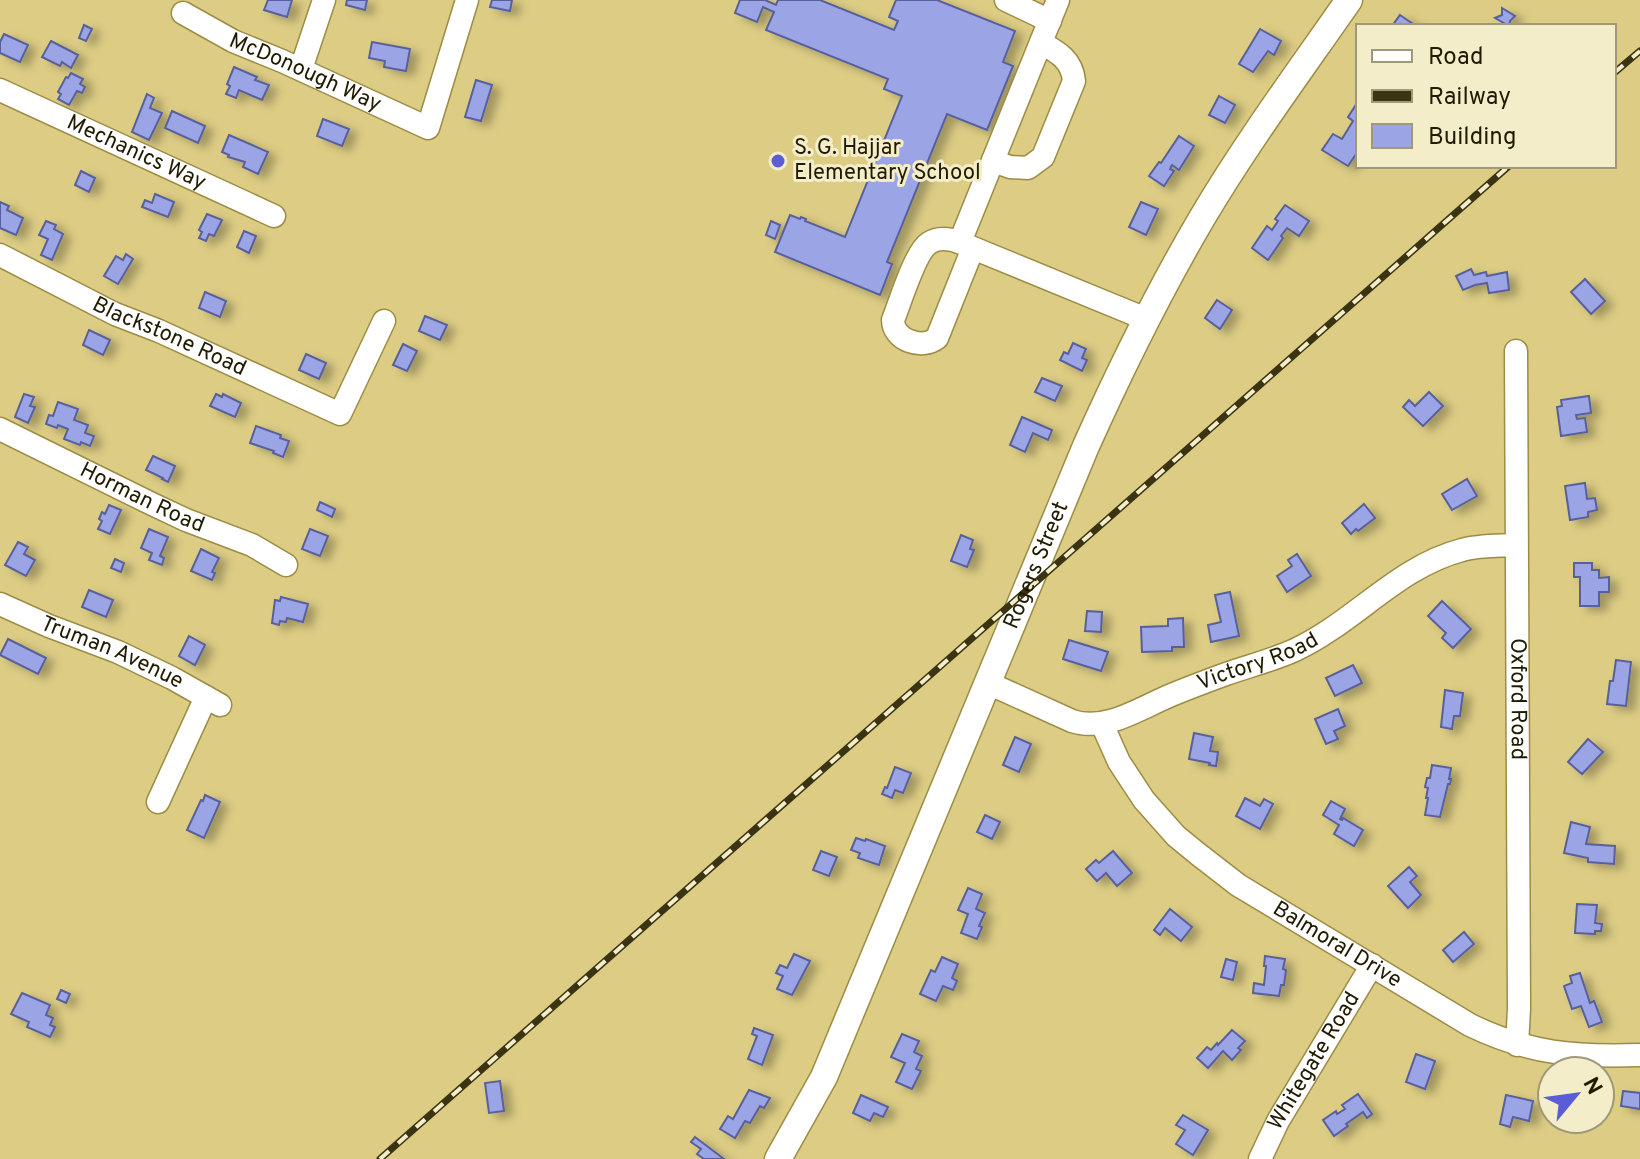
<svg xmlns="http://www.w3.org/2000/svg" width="1640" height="1159" font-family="Overpass,sans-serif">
<defs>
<filter id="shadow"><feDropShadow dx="8" dy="4.5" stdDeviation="4" flood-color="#0004"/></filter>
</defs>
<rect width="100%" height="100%" fill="#dccc84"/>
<g fill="#9ba4e5" stroke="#59609b" stroke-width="2" filter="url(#shadow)">
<path d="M268 0H292L287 17 264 10Z"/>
<path d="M347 0H367L365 10 346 5Z"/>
<path d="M492 0H512L510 11 490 7Z"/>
<path d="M740 0H765L776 5 778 0H820L894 30 898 21 889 17 896 0H937L1015 31 1003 62 1013 66 987 130 947 114 887 262 892 264 880 295 775 252 790 215 800 219 801 217 806 219 805 221 845 237 902 96 884 89 888 79 766 30 774 12 763 7 757 22 735 13Z"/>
<path d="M1502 8 1515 16 1510 21 1509 26 1495 18 1502 15Z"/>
<path d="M1400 15 1416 26H1392Z"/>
<path d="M84 25 92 29 86 41 79 38Z"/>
<path d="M1260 29 1281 41 1274 55 1268 51 1253 72 1239 64Z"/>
<path d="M4 34 28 45 20 62 0 53V42Z"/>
<path d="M51 41 78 55 71 68 62 62 60 66 42 57Z"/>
<path d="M372 42 410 49 406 71 384 67 385 61 369 58Z"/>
<path d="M234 67 257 77 255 80 269 85 262 100 239 90 236 98 226 94 230 86 227 84Z"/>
<path d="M71 73 83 79 80 84 85 87 82 93 77 91 69 105 58 99 61 94 58 92 66 77 68 78Z"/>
<path d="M476 80 492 85 481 121 465 117Z"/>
<path d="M147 94 154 98 150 108 162 113 149 140 132 132Z"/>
<path d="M1219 96 1235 105 1225 123 1209 115Z"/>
<path d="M1357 103 1358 145 1356 148 1358 151 1348 166 1322 150 1333 134 1342 139 1353 121 1348 117Z"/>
<path d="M172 111 205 126 198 143 165 128Z"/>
<path d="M323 119 349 129 342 146 317 136Z"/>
<path d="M229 135 268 152 258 174 243 167 245 162 228 157 229 155 222 152Z"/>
<path d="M1179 136 1194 146 1179 170 1172 165 1170 169 1174 171 1164 186 1149 176 1159 162 1161 163Z"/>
<path d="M81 171 95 178 89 192 75 185Z"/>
<path d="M155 194 174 202 168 217 142 207 145 200 152 203Z"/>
<path d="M0 202 9 206 7 210 23 218 16 235 0 228Z"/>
<path d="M1141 202 1158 209 1146 235 1129 227Z"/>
<path d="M1285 205 1309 221 1299 236 1287 228 1281 236 1283 238 1268 260 1252 248 1267 226 1272 230 1278 221 1275 219Z"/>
<path d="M207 214 222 220 214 236 209 234 206 241 199 238 202 232 199 230Z"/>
<path d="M46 221 56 225 54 229 63 234 52 260 41 255 48 239 39 235Z"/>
<path d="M771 221 780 225 775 239 766 235Z"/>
<path d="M244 231 256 236 249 253 237 247Z"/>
<path d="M126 254 133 259 118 284 104 276 116 256 123 260Z"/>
<path d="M1471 269 1474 275 1486 272 1487 276 1507 272 1509 290 1489 293 1487 283 1475 285 1463 290 1456 276Z"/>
<path d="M1585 279 1605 301 1591 314 1571 292Z"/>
<path d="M205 292 226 301 220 317 199 308Z"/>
<path d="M1217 300 1232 310 1220 329 1205 318Z"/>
<path d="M425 316 447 325 440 340 419 331Z"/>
<path d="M89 330 110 340 103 355 83 345Z"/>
<path d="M1073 343 1086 349 1082 358 1087 360 1082 371 1060 360 1064 352 1068 354Z"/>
<path d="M403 344 417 351 407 371 393 365Z"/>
<path d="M306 354 326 363 319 379 299 370Z"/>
<path d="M1042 378 1062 386 1055 401 1035 392Z"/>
<path d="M1429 392 1443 406 1423 426 1403 407 1409 400 1415 406Z"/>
<path d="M24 394 34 397 30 406 35 407 28 423 15 417Z"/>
<path d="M216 394 222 397 223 394 241 403 235 417 210 406Z"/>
<path d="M1589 396 1591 413 1576 415 1577 419 1585 418 1587 432 1561 436 1557 407 1562 406 1561 400Z"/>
<path d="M58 402 78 409 74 420 88 425 85 433 94 436 90 446 81 442 80 445 64 439 68 429 58 425 57 428 46 424 49 415 53 416Z"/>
<path d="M1022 417 1052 430 1048 440 1033 433 1025 452 1010 445Z"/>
<path d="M256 426 281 435 280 438 289 441 283 457 273 453 274 451 250 443Z"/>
<path d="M153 456 175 466 168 482 162 479 163 478 146 470Z"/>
<path d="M1467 479 1477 496 1452 510 1442 494Z"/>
<path d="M1585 483 1587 499 1595 498 1597 510 1588 512V517L1570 520 1565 486Z"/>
<path d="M320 502 335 509 332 517 317 510Z"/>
<path d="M1364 504 1375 518 1358 531 1356 529 1351 534 1342 523Z"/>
<path d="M109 505 121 510 110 534 98 529 102 521 99 519 102 512 105 514Z"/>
<path d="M149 529 168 537 160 556 164 558 162 565 149 560 152 553 141 548Z"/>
<path d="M310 529 328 536 320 556 302 549Z"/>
<path d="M961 535 973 540 970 549 974 550 967 567 951 561Z"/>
<path d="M18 542 28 547 24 554 35 560 26 576 5 565Z"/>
<path d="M201 549 219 558 212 572 215 573 212 580 191 571Z"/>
<path d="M1297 554 1311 576 1287 592 1277 576 1292 566 1288 560Z"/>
<path d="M115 559 124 563 121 572 111 568Z"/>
<path d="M1574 563H1592V570H1599V578L1609 577V592H1599V606H1580V577H1574Z"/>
<path d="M89 590 113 600 106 617 82 607Z"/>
<path d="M1230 592 1239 636 1211 642 1208 625 1221 622 1215 595Z"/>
<path d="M281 597 308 604 303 622 287 618 286 622 280 621 279 625 272 623 275 600 280 601Z"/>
<path d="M1442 601 1471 629 1453 648 1442 638 1446 633 1428 616Z"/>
<path d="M1087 611 1102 612 1101 632 1085 631Z"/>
<path d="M1183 618 1184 647H1172V651L1142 652 1141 627 1168 626V619Z"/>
<path d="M189 636 205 645 195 665 179 656Z"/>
<path d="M8 639 46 658 38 674 0 655Z"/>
<path d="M1069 640 1108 652 1101 671 1063 659Z"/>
<path d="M1616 660 1631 662 1626 706 1607 704 1610 681H1613Z"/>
<path d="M1353 665 1362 683 1335 696 1326 678Z"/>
<path d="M1445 690 1463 693 1460 716H1454L1452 729 1441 727Z"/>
<path d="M1338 709 1345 726 1334 731 1338 739 1326 744 1315 719Z"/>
<path d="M1194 733 1213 737 1210 751 1218 752 1216 766 1209 765 1210 763 1189 759Z"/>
<path d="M1015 737 1031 744 1019 772 1003 765Z"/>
<path d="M1588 739 1603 752 1582 774 1568 762Z"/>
<path d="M1432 765 1451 768 1449 779H1451L1450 784H1448L1440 817 1425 815 1428 798H1426L1428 788 1425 787 1427 778H1430Z"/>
<path d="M895 767 911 773 903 793 895 790 892 798 882 794 885 787 887 788Z"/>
<path d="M205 795 220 802 204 838 187 830 201 800 203 801Z"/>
<path d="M1245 798 1260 806 1264 799 1273 804 1260 829 1236 816Z"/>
<path d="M1331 801 1345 809 1340 819 1342 820 1343 818 1363 830 1354 846 1334 834 1339 825 1323 815Z"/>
<path d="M985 815 1000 822 992 839 977 832Z"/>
<path d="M1571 822 1590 827 1586 844 1615 846 1614 864 1588 862V858L1564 853Z"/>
<path d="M856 838 865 841 866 839 885 846 879 865 858 858 860 853 851 850Z"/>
<path d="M821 851 837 857 829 876 813 870Z"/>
<path d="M1113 851 1132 873 1117 886 1106 873 1097 881 1086 869 1096 860 1099 863Z"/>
<path d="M1409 867 1417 876 1410 882 1421 895 1408 908 1388 886Z"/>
<path d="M968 888 982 894 976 909 985 913 979 926 982 927 977 939 961 933 968 914 958 910Z"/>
<path d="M1577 904 1597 905 1595 923 1602 924 1601 931H1595V934L1575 933Z"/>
<path d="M1170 909 1192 927 1181 941 1165 928 1160 935 1154 930Z"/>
<path d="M1464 932 1474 944 1453 962 1443 950Z"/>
<path d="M794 954 810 961 792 995 777 989 783 976 776 973 780 965 787 968Z"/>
<path d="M1265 956 1285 959 1283 969 1286 970 1284 985H1281L1279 996 1253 993 1254 983 1264 985 1266 966H1264Z"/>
<path d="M942 957 958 964 952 978 957 981 953 990 943 986 936 1001 920 994 931 970 935 972Z"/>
<path d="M1226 959 1237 962 1233 980 1221 977Z"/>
<path d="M1580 973 1590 1003 1594 1001 1602 1022 1589 1027 1581 1006 1572 1009 1564 986 1572 983 1570 976Z"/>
<path d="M61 990 70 994 66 1003 57 999Z"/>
<path d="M22 993 50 1005 46 1015 53 1018 50 1025 55 1027 50 1037 27 1027 29 1022 11 1014Z"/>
<path d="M754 1028 773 1035 762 1065 748 1059 757 1036 752 1034Z"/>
<path d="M1232 1030 1245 1041 1238 1048 1241 1050 1232 1060 1223 1051 1208 1068 1197 1058 1207 1047 1211 1050 1217 1043 1218 1045Z"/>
<path d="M902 1034 919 1041 914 1052 922 1056 916 1069 921 1071 912 1089 896 1082 905 1063 891 1057Z"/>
<path d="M1416 1054 1435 1061 1425 1089 1406 1082Z"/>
<path d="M500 1081 504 1111 489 1113 485 1083Z"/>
<path d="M749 1090 770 1098 764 1108 760 1106 750 1123 745 1121 735 1138 720 1129 728 1116 733 1119Z"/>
<path d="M1623 1091 1640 1093V1109L1621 1106Z"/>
<path d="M1358 1094 1372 1114 1367 1118 1363 1112 1346 1124 1348 1126 1334 1136 1323 1120 1336 1111 1337 1114 1345 1109 1342 1105Z"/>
<path d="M861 1095 888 1107 883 1117 874 1113 870 1121 853 1113Z"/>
<path d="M1506 1095 1533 1101 1529 1121 1513 1117 1510 1127 1500 1124Z"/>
<path d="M1183 1115 1208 1130 1193 1155 1176 1144 1185 1130 1176 1125Z"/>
<path d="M695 1137 724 1159H704L697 1154 701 1149 691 1142Z"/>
</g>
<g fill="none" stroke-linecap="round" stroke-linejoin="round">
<defs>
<g id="minor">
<path d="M1006 0 1050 21"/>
<path id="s1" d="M183 13 233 41 282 61 428 128 467 0"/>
<path d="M301 69 324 0"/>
<path id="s2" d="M0 90 274 216"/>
<path d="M993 161 1010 167 1028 168 1043 157 1074 81C1072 60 1058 52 1041 43"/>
<path d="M960 242 1058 0"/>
<path d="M973 248 937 338C922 350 893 340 893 320 900 303 915 252 929 243 943 234 960 242 973 248L1146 319"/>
<path id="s3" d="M0 255 115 314 159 331 340 414 384 321"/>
<path id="s4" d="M1516 351 1519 1009 1517 1045"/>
<path id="s5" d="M0 429 152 504 186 520 252 545 286 565"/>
<path id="s6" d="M0 604 49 626 118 652 172 678 220 705"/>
<path id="s7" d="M988 683 1072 721C1105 732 1139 709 1169 696 1188 688 1207 681 1226 674 1249 666 1273 660 1295 650 1355 622 1397 567 1462 550 1479 545 1498 546 1516 545"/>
<path id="s8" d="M1102 724 1119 762 1144 800 1176 836 1198 854 1238 885 1470 1025C1530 1054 1574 1057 1639 1055"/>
<path d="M158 802 206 697"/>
<path id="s9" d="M1260 1159 1278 1121 1372 965"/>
</g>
<g id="major">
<path id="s10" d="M778 1159 824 1077 1086 446C1121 368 1159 291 1202 218 1247 142 1299 72 1349 0"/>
</g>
</defs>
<use href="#minor" stroke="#9c8c45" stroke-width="25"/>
<use href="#major" stroke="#9c8c45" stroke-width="29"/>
<use href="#minor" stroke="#fff" stroke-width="22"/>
<use href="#major" stroke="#fff" stroke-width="26"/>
<defs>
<g id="rail">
<path d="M1614 73 1640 51"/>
<path d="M380 1159 1509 166"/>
</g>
</defs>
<use href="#rail" stroke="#3b3413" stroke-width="7"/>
<use href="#rail" stroke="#f4edc9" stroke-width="4" stroke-dasharray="12" stroke-linecap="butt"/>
</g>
<circle fill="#5a5dd5" stroke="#f4edc9" stroke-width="3" cx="778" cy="161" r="8"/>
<g text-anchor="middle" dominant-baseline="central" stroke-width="6" stroke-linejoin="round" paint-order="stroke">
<g font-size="22" fill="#201a00" stroke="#f4edc9">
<text stroke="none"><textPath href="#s1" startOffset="136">McDonough Way</textPath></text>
<text stroke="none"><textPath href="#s2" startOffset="150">Mechanics Way</textPath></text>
<text stroke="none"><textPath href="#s3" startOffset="188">Blackstone Road</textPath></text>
<text stroke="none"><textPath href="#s5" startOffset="158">Horman Road</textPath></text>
<text stroke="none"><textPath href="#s10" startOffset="648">Rogers Street</textPath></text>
<text stroke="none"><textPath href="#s6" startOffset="122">Truman Avenue</textPath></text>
<text stroke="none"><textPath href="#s7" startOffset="290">Victory Road</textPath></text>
<text stroke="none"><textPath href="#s4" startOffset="348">Oxford Road</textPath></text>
<text stroke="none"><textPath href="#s8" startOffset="330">Balmoral Drive</textPath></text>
<text stroke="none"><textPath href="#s9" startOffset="112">Whitegate Road</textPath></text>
</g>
<g font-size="22" fill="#201a00" stroke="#f4edc9" text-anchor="start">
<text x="794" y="148">S. G. Hajjar<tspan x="794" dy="25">Elementary School</tspan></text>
</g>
</g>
<rect x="1356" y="24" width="260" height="144" fill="#f4edc9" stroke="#9f9979" stroke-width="2"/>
<rect x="1372" y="50" width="40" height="12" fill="#ffffff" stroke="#9f9979" stroke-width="2"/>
<text x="1428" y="64" font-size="24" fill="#201a00">Road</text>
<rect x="1372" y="90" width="40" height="12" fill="#3b3413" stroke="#9f9979" stroke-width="2"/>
<text x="1428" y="104" font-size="24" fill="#201a00">Railway</text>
<rect x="1372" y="124" width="40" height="24" fill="#9ba4e5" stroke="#9f9979" stroke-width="2"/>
<text x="1428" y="144" font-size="24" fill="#201a00">Building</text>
<g transform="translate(1576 1095) rotate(61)"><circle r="38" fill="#f4edc9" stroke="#9f9979" stroke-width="2"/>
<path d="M0-6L14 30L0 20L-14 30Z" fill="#5a5dd5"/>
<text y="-12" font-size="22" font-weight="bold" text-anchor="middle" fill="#201a00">N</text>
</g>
</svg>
